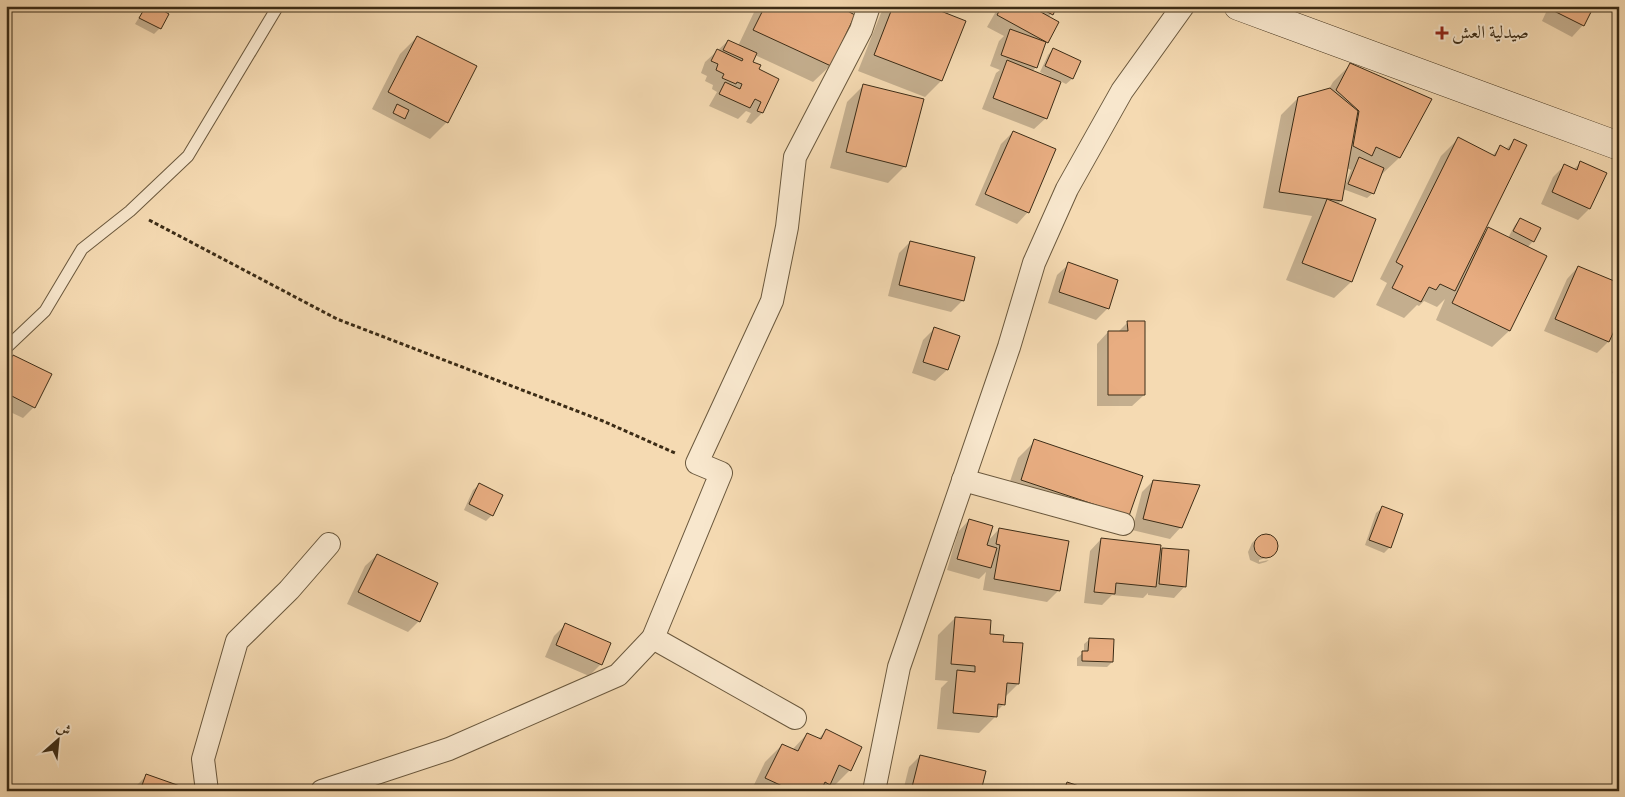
<svg xmlns="http://www.w3.org/2000/svg" width="1625" height="797" font-family="'IM FELL DW Pica',Amiri,serif">
<rect width="100%" height="100%" fill="#f5dab2"/>
<filter id="stains"><feTurbulence type="fractalNoise" baseFrequency=".004" numOctaves="4"/><feColorMatrix values="0 0 0 0 .2 0 0 0 0 .09 0 0 0 0 .02 0 0 0 .5 -.17"/></filter>
<radialGradient id="worn" r=".72"><stop offset=".6" stop-color="#630" stop-opacity="0"/><stop offset="1" stop-color="#630" stop-opacity=".3"/></radialGradient>
<g fill="#0003" fill-rule="evenodd">
<path d="M146 6H152L168 15 160 28 154 34 135 24Z"/>
<path d="M757 6H835L854 15 830 66 813 82 755 55 752 62 757 70 762 113 751 124 746 122 751 113 746 111 738 119 709 106 717 92 712 89 713 85 705 81 707 76 701 73 705 62 728 41 738 46Z"/>
<path d="M888 6H924L941 81 925 97 858 71 881 13Z"/>
<path d="M999 6H1056L1048 18 1047 42 1044 45 1036 67 1032 72 1050 79V77L1040 72 1048 55 1053 49 1080 61 1072 79 1066 84 1060 81 1046 118 1034 129 982 109 996 73 1000 70 990 66 999 41 1004 36 987 27Z"/>
<path d="M1549 6H1593L1583 25 1572 37 1542 21Z"/>
<path d="M417 37 447 122 430 139 372 109 400 54Z"/>
<path d="M1350 65 1430 99 1399 158 1382 174 1380 173 1373 193 1367 198 1343 189 1341 201 1337 205 1375 220 1351 282 1334 298 1286 280 1312 216 1263 208 1281 115 1298 98 1329 89 1333 82ZM1347 168 1351 170 1344 188Z"/>
<path d="M864 85 905 166 888 183 830 168 847 102Z"/>
<path d="M1013 132 1028 212 1017 224 975 205 1001 144Z"/>
<path d="M1458 139 1492 156 1500 147 1505 150 1515 140 1481 236 1489 229 1508 238 1515 225 1520 219 1533 241 1527 248 1545 257 1509 331 1492 347 1436 320 1445 299 1437 307 1424 301 1419 306 1417 305 1404 318 1376 305 1387 283 1380 279 1441 156Z"/>
<path d="M1580 163 1589 209 1578 220 1541 204 1553 177 1564 166 1573 170Z"/>
<path d="M910 242 963 300 951 312 888 296 899 253Z"/>
<path d="M1069 264 1108 308 1096 320 1048 303 1057 275Z"/>
<path d="M1578 267 1608 342 1597 353 1544 331 1567 279Z"/>
<path d="M1128 322 1144 395 1132 406H1097V344L1108 332H1118Z"/>
<path d="M935 328 958 337 947 370 935 381 912 373 923 340Z"/>
<path d="M1619 355V376L1612 373Z"/>
<path d="M13 356 34 407 23 418 6 410V363Z"/>
<path d="M1035 441 1128 516 1005 496 1018 458Z"/>
<path d="M1153 481 1181 527 1170 539 1132 530 1142 492Z"/>
<path d="M479 485 492 515 486 521 464 510 473 490Z"/>
<path d="M1382 508 1390 547 1384 553 1365 545 1376 513Z"/>
<path d="M969 520 987 542 999 529 1059 590 1047 602 983 590 986 572 979 579 947 570 958 532Z"/>
<path d="M1264 535 1272 536 1277 543 1276 551 1272 556 1259 560V562L1269 560 1266 562 1259 564 1250 560 1248 552 1252 543 1258 537Z"/>
<path d="M1101 539 1159 553 1162 549 1185 586 1174 598 1148 595V593L1143 598 1112 595 1102 605 1084 603 1090 551Z"/>
<path d="M377 555 419 621 408 632 347 604 365 566Z"/>
<path d="M955 618 1002 643 1018 684 1005 697 1004 704 996 712 995 717 979 733 937 729 941 688 948 681 935 680 938 635Z"/>
<path d="M566 624 601 664 589 676 545 657 554 636Z"/>
<path d="M1090 639 1112 662 1107 667 1077 666V658L1084 652V644Z"/>
<path d="M826 731 850 770 833 787 828 784 822 791H751L765 762 782 745 792 750 807 734 818 739Z"/>
<path d="M920 756 980 791H903L909 767Z"/>
<path d="M146 776 177 791H133L135 787Z"/>
<path d="M1067 783 1090 791H1060Z"/>
</g>
<g fill="#e8ad81" stroke="#3c2c16">
<path d="M6 6H12L8 16H6Z"/>
<path d="M146 6H155L169 14 161 29 139 18Z"/>
<path d="M765 6H838L855 15 831 66 753 30Z"/>
<path d="M893 6H928L966 21 942 81 874 55Z"/>
<path d="M1002 6H1030L1059 22 1048 43 997 15Z"/>
<path d="M1036 6H1057L1053 15Z"/>
<path d="M1554 6H1594L1584 26 1552 10Z"/>
<path d="M1010 29 1046 42 1037 68 1001 55Z"/>
<path d="M417 36 477 66 448 123 388 92Z"/>
<path d="M728 40 757 53 753 62 761 65 759 69 779 79 763 113 757 111 761 102 755 99 750 108 719 94 725 82 740 89 742 84 737 82 736 84 722 78 724 74 716 70 718 64 711 61 717 49 742 61 743 59 723 50Z"/>
<path d="M1053 48 1081 61 1073 79 1045 66Z"/>
<path d="M1007 60 1061 82 1047 119 993 98Z"/>
<path d="M1350 63 1432 99 1400 158 1376 147 1372 156 1353 146 1359 111 1336 90Z"/>
<path d="M863 84 924 99 906 167 846 152Z"/>
<path d="M1330 88 1358 111 1342 201 1279 192 1298 97Z"/>
<path d="M397 104 409 110 405 119 393 113Z"/>
<path d="M1013 131 1056 149 1029 213 985 194Z"/>
<path d="M1458 137 1495 156 1500 145 1509 150 1514 139 1527 145 1455 291 1440 284 1436 290 1429 287 1421 302 1392 288 1403 266 1396 262Z"/>
<path d="M1359 157 1384 168 1374 194 1348 184Z"/>
<path d="M1580 161 1607 173 1590 209 1552 192 1564 164 1577 170Z"/>
<path d="M1327 199 1376 219 1352 282 1302 263Z"/>
<path d="M1520 218 1541 228 1534 242 1513 231Z"/>
<path d="M1488 227 1547 256 1510 331 1452 303Z"/>
<path d="M910 241 975 257 964 301 899 285Z"/>
<path d="M1068 262 1118 280 1109 309 1059 292Z"/>
<path d="M1578 266 1619 283V320L1609 342 1555 319Z"/>
<path d="M1127 321H1145V395H1108V331H1128Z"/>
<path d="M934 327 960 336 948 370 923 362Z"/>
<path d="M13 355 52 374 35 408 6 393V368Z"/>
<path d="M1034 439 1143 476 1129 516 1021 480Z"/>
<path d="M1153 480 1200 485 1182 528 1143 519Z"/>
<path d="M479 483 503 495 493 516 469 504Z"/>
<path d="M1382 506 1403 514 1391 548 1369 540Z"/>
<path d="M969 519 993 526 987 545 997 548 991 568 957 559Z"/>
<path d="M999 528 1069 541 1060 591 994 579 1000 545 996 544Z"/>
<circle cx="1266" cy="546" r="12"/>
<path d="M1101 538 1161 545 1156 587 1116 583 1115 594 1094 592Z"/>
<path d="M1162 548 1189 550 1186 587 1159 584Z"/>
<path d="M377 554 438 583 420 622 358 592Z"/>
<path d="M955 617 991 620 990 634 1004 635 1003 642 1023 643 1019 684 1007 683 1005 705 998 704 997 717 953 713 957 670 975 672V666L951 664Z"/>
<path d="M565 623 611 643 602 665 556 645Z"/>
<path d="M1089 638 1114 639 1113 662 1082 661V651H1088Z"/>
<path d="M826 729 862 747 851 771 839 765 830 785 825 782 821 791H793L765 778 782 744 798 751 807 733 821 739Z"/>
<path d="M920 755 986 771 981 791H911Z"/>
<path d="M146 774 180 786 179 791H140Z"/>
<path d="M1067 782 1094 791H1064Z"/>
</g>
<g fill="none" stroke-linecap="round" stroke-linejoin="round">
<defs>
<path id="service" d="M6 348 45 311 82 249 130 211 188 156 278 6"/>
<g id="minor">
<path d="M963 480 1123 524"/>
<path d="M653 638 795 718"/>
<path d="M207 791 203 759 237 641 289 590 329 544"/>
<path d="M322 791 449 749 618 675 653 638 721 473 697 463 772 301 787 227 795 157 861 30 869 6"/>
<path d="M874 791 899 667 1009 347 1034 263 1067 189 1122 91 1183 6"/>
</g>
<path id="secondary" d="M1238 6 1619 146"/>
</defs>
<use href="#service" stroke="#6a583d" stroke-width="13"/>
<use href="#minor" stroke="#6a583d" stroke-width="24"/>
<use href="#secondary" stroke="#3c2c16" stroke-width="29"/>
<path stroke="#3c2c16" stroke-width="3" stroke-dasharray="4 2.5" stroke-linecap="butt" d="M149 220 337 319 603 421 675 453"/>
<use href="#service" stroke="#f8e7cd" stroke-width="11"/>
<use href="#minor" stroke="#f8e7cd" stroke-width="22"/>
<use href="#secondary" stroke="#f8e7cd" stroke-width="28"/>
</g>
<path fill="#8f2418" stroke="#f8e7cd" stroke-width="2" d="M1439.5 25.5h5v5h5v5h-5v5h-5v-5h-5v-5h5z"/>
<g text-anchor="middle" dominant-baseline="central" stroke-width="4" stroke-linejoin="round" paint-order="stroke">
<g font-size="18" fill="#3c2c16" stroke="#f8e7cd" text-anchor="start">
<text x="1452" y="33">صيدلية العش</text>
</g>
</g>
<rect width="1625" height="797" fill="none" stroke="#f5dab2" stroke-width="25"/>
<rect x="8" y="8" width="1610" height="782" fill="none" stroke="#3c2c16" stroke-width="2.5"/>
<rect x="12" y="12" width="1600" height="772" fill="none" stroke="#3c2c16"/>
<g transform="translate(58 740) rotate(27)" stroke="#f8e7cd" stroke-width="4" paint-order="stroke">
<path d="M0-4L9 19L0 12L-9 19Z" fill="#3c2c16"/>
<text y="-8" font-size="14" font-weight="bold" text-anchor="middle" fill="#3c2c16">ش</text>
</g>
<rect width="100%" height="100%" filter="url(#stains)"/>
<rect width="100%" height="100%" fill="url(#worn)"/>
</svg>
